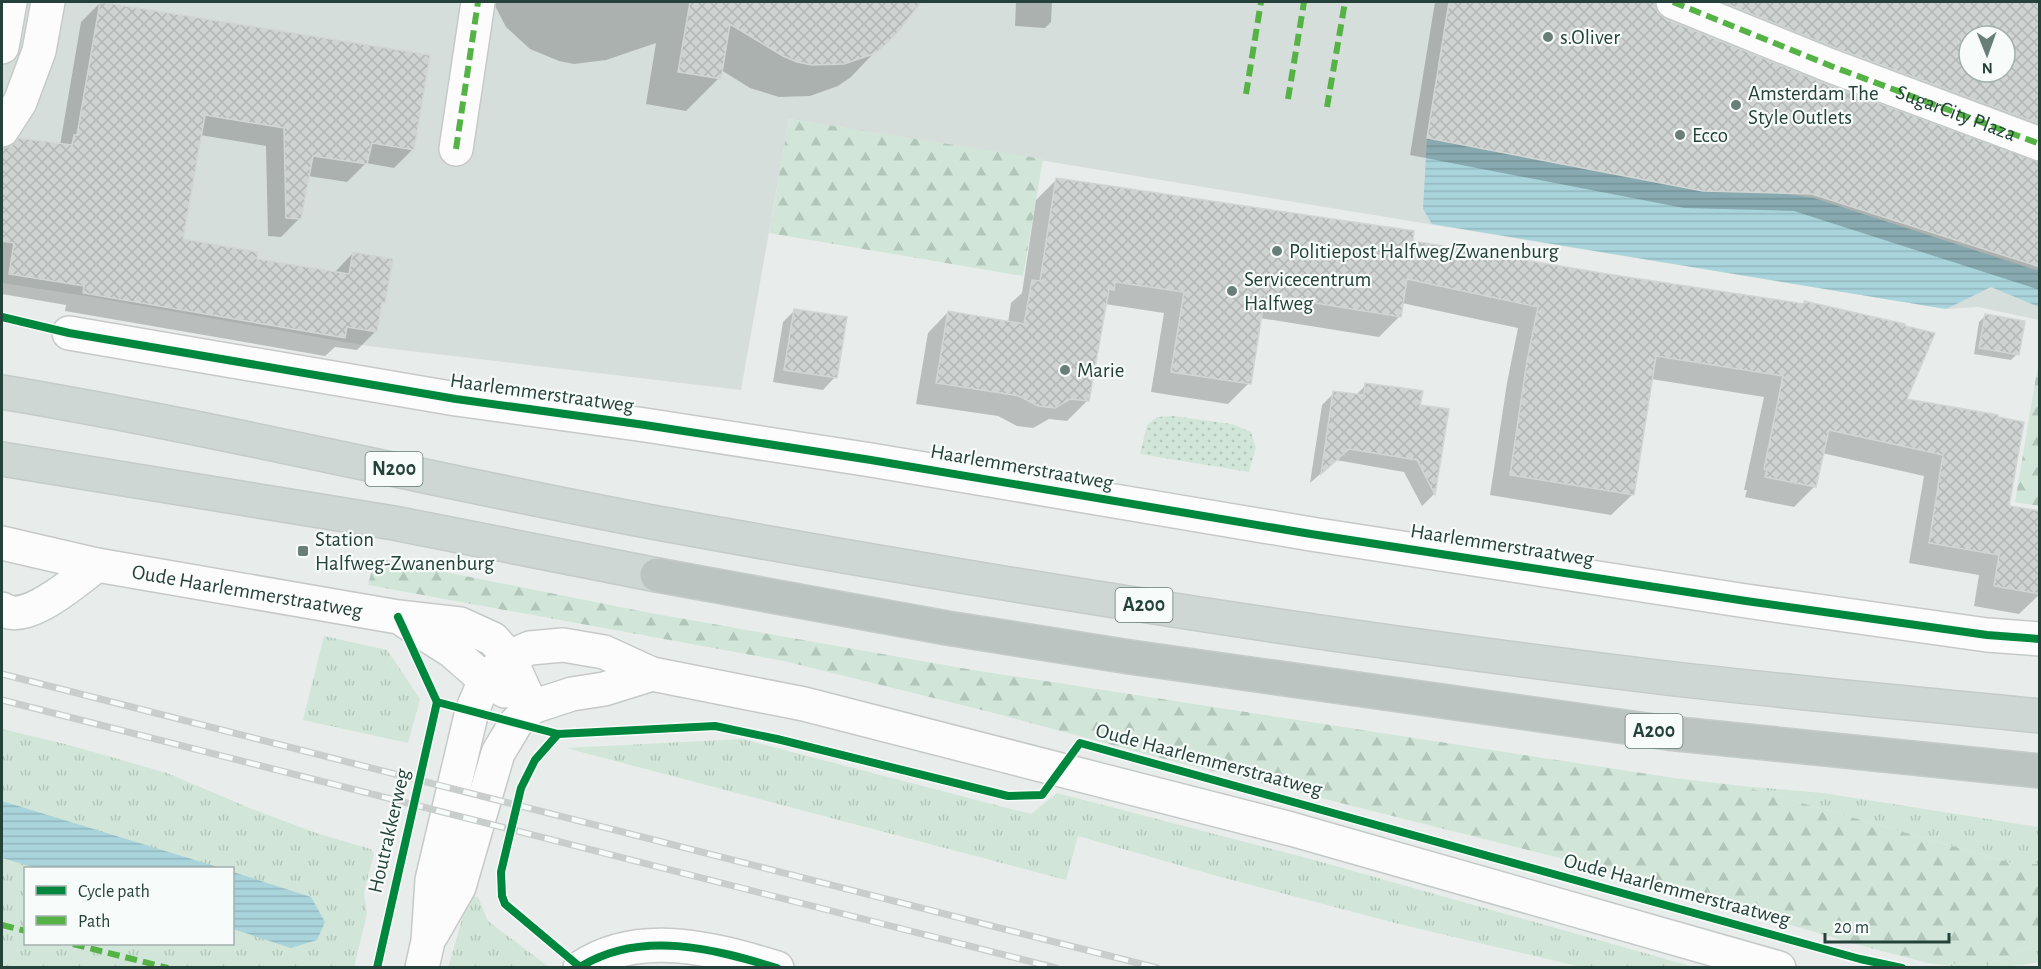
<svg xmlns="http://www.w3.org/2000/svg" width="2041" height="969" font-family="'Alegreya Sans',sans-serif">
<defs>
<pattern id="grass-tufts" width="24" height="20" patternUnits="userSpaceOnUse" patternTransform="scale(1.5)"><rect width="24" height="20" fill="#d1e6d8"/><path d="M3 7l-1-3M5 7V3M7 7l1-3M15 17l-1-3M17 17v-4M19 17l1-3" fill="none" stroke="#b3c6ba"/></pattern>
<pattern id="forest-firs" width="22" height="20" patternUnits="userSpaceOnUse" patternTransform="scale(1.5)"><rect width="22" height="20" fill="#d1e6d8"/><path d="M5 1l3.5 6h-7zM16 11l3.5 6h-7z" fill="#b3c6ba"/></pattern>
<pattern id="garden-dots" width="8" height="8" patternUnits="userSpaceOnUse" patternTransform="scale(1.5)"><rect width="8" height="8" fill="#d1e6d8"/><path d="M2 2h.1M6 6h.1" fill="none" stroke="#b3c6ba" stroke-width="1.8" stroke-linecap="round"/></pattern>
<pattern id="water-rules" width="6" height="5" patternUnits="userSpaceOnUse" patternTransform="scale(1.5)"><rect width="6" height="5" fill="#a9d4db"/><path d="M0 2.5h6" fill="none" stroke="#91b7bd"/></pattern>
<pattern id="building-cross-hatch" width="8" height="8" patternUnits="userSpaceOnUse" patternTransform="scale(1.5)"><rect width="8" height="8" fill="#cfd4d2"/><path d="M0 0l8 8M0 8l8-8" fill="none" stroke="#b2b7b5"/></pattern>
</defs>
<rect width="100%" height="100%" fill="#e8edeb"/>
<path fill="#d6dedb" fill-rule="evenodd" d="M2 2H2039V320L1978 307 1946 309 789 119 741 390 368 346 86 296 2 283ZM1969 36H2005V72H1969Z"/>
<g fill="url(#grass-tufts)" fill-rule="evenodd">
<path d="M324 636 387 650 420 699 408 743 303 720Z"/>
<path d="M2 729 69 745 167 773 252 809 319 834 371 849 374 854 364 892 367 914 354 967 2 968ZM26 868H232V944H26Z"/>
<path d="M742 739 1031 814 1057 793 1307 858 1694 967H1581L1399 924 1217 876 1078 836 1066 880 566 748Z"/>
<path d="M1742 786 1823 793 2039 827V864H2015Z"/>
<path d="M469 895 478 897 488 921 549 967 448 968Z"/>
<path d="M2039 943V962C2003 969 1964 969 1928 963L1987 964Z"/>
</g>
<g fill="url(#forest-firs)">
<path d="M789 119 1043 159 1023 276 769 233Z"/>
<path d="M2039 359 2040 506H2039L2015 502Z"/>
<path d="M375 558 645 612 973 670 1674 778 1742 786 2015 864H2039V943L1987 964 1928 963 1855 944 1580 863 1157 757 990 712 784 661 368 585Z"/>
</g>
<path fill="url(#garden-dots)" d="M1173 416 1232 424 1251 432 1256 448 1249 472 1140 454 1147 425 1157 417Z"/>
<g fill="url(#water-rules)">
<path d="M1427 138 1814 198 2039 271V307L1991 287 1946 309 1432 224 1423 209Z"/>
<path d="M2 801 221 868H37L2 858Z"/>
<path d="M233 872 311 897 325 922 317 940 291 948 233 929Z"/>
</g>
<g fill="#0003" fill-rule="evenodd">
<path d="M493 2H913L905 20 851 77 838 86 810 96 779 97 750 88 721 70 719 78 686 111 646 104 656 43 606 60 574 64 559 61 530 49 506 27Z"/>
<path d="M1016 2H1052L1051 22 1045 28 1015 26Z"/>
<path d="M1435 2H1653L1657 14 1665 21 1823 85 2040 164V290L1794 211 1684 208 1410 155Z"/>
<path d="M1660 2H2040V155ZM1969 36H2005V72H1969Z"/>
<path d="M100 3 413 149 394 168 366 163 347 182 308 176 299 219 281 237 268 236 266 146 200 135 182 240 255 260 334 273 353 253 383 302 379 306 375 332 357 350 335 347 325 356 65 311 66 305 2 294V150L12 148 60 145 81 22Z"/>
<path d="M1057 179 1607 275 1802 305 1805 303 1905 400 2007 507 2040 594 2019 614 1974 606 1979 575 1909 563 1924 476 1822 453 1814 487 1794 507 1745 497 1747 490H1744L1764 397 1651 379 1632 495 1611 515 1490 495 1507 383 1518 328 1402 303 1400 316 1379 337 1260 318 1249 383 1228 404 1151 392 1164 313 1105 304 1087 401 1067 421 1049 419 1033 428 1017 426 998 416 916 404 928 333 948 312 1008 323 1011 303 1022 293 1036 200Z"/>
<path d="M795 310 835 377 823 390 773 382 783 322Z"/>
<path d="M1985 316 2017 354 2011 360 1974 354 1979 322Z"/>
<path d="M1366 385 1419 406 1447 410 1434 494 1422 506 1404 472 1336 460 1310 483 1322 405 1334 393 1355 396Z"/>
</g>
<g fill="url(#building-cross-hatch)" stroke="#d1d6d4" stroke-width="1.5" fill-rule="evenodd">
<path d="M100 2 430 55 414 150 372 143 367 164 313 156 301 219 286 218 284 128 205 115 183 239 258 252 257 259 349 274 353 252 393 259 385 303 382 302 377 332 347 327 345 338 83 293 84 286 9 274 14 243 2 241V149L11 146 19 138 72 145 74 135H77Z"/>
<path d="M690 2H921L897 33 885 45 873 54 844 64 812 65 797 62 783 56 730 24 721 79 678 72Z"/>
<path d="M1449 2H1655L1658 13 1666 19 1824 83 2040 162V267L1812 194 1703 191 1427 138Z"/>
<path d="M1722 2H2040V124L1838 49ZM1969 36H2005V72H1969Z"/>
<path d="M1056 178 1414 231 1413 241 1607 274 1804 304V301L1905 324V326L1935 333 1907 399 1998 415V417L2024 422 2009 506 2040 511V594L1994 586 1999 555 1929 543 1943 455 1829 430 1816 487 1765 477 1767 470 1764 469 1783 376 1656 356 1634 495 1510 475 1527 361 1538 307 1407 279 1401 317 1265 295 1251 384 1171 372 1184 292 1115 282 1114 290 1109 289 1089 401 1070 399 1055 408 1038 406 1019 396 936 383 948 311 1024 324 1032 280 1040 281Z"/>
<path d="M794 309 847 317 837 378 784 370Z"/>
<path d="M1985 314 2025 321 2019 355 1979 348Z"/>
<path d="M1365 383 1423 391 1420 405 1449 409 1435 495 1417 460 1349 449 1321 474 1333 391 1364 395Z"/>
</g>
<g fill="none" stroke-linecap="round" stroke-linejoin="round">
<defs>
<g id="minor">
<path d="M1673 2 1831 66 2040 144"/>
<path d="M2 47 10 2"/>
<path d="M2 130 20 102 39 51 48 2"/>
<path d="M456 149 478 2"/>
<path d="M69 333 456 399 645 425 871 460 1311 534 1746 601 1987 635 2040 639"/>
<path id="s1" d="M2 543 97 565 398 617 460 624 493 639 509 657 532 707"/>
<path d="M2 609C26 626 78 579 97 565"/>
<path d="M405 621 452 651 485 680 505 691"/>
<path d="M432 934 459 887 498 753 516 723 532 707 572 694 604 689 652 674"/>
<path d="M422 968 428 941 432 880 472 711 485 680 509 657 530 648 563 645 604 652 652 674 804 704 1291 829 1779 968"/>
<path d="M580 968C639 928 715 949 777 968"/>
</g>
<g id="major">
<path d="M2 392C223 429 442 483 663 524 993 584 1325 637 1658 677 1785 692 1912 703 2040 716"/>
<path d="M2 459 394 523 657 575"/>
</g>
<path id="highway" d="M657 575 947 628 1130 657 1668 733 2040 771"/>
</defs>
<use href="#minor" stroke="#c5cac8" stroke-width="36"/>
<use href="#major" stroke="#c3ccc9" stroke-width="36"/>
<use href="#highway" stroke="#c3ccc9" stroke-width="36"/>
<use href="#minor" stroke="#fcfcfc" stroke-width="33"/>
<use href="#major" stroke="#cfd7d5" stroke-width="33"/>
<use href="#highway" stroke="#bcc4c2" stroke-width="33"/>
<defs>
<g id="rail">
<path d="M2 674 1157 968"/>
<path d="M2 700 1056 968"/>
</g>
</defs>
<use href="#rail" stroke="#c9cdcc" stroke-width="7"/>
<use href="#rail" stroke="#f7fbf9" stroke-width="4.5" stroke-dasharray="14" stroke-linecap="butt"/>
<g stroke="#55b346" stroke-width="6" stroke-dasharray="12 6" stroke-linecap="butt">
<path id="s2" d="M1673 2 1831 66 2040 144"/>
<path d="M1246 94 1261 2"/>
<path d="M1288 99 1304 2"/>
<path d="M1327 107 1345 2"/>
<path d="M456 149 478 2"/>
<path d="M2 925 26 931"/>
<path d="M73 944 168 968"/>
</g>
<defs>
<g id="cycleway">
<path d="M2 317 69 333 456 399 645 425 871 460 1311 534 1746 601 1987 635 2040 639"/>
<path d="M398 617 437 702 558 734 715 726 777 739 1008 796 1042 795 1080 743 1860 959 1902 968"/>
<path d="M558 734 535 760 521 788 501 872 502 896 505 904 580 967"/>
<path d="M580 967C641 929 714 949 777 968"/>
<path d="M377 968 437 702"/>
</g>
</defs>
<use href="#cycleway" stroke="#f7fbf9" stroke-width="11"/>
<use href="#cycleway" stroke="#00873e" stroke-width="8"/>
</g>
<g fill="#697e78" stroke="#f7fbf9" stroke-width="2">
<circle cx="1548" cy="37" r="6"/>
<circle cx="1736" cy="105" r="6"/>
<circle cx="1680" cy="135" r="6"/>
<circle cx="1277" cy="251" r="6"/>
<circle cx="1232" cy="291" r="6"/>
<circle cx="1065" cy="370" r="6"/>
<rect x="297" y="545" width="12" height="12" rx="3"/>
</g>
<g text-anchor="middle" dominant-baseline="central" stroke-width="4.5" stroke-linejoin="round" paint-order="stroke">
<g fill="#f7fbf9" stroke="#637a73" stroke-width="1.5">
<rect x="365.5" y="452" width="57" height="34" rx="4.5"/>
<rect x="1115.5" y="588" width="57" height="34" rx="4.5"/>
<rect x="1625.5" y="714" width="57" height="34" rx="4.5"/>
</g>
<g font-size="20" font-weight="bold" fill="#24423a">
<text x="394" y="469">N200</text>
<text x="1144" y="605">A200</text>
<text x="1654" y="731">A200</text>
</g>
<g font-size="21" fill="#24423a" stroke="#f7fbf9" text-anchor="start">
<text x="1560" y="37">s.Oliver</text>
<text x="1748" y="93">Amsterdam The<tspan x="1748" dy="24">Style Outlets</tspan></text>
<text x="1692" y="135">Ecco</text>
<text x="1289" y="251">Politiepost Halfweg/Zwanenburg</text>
<text x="1244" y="279">Servicecentrum<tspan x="1244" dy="24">Halfweg</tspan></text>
<text x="1077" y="370">Marie</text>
<text x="315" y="539">Station<tspan x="315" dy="24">Halfweg-Zwanenburg</tspan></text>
</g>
<g font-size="21" fill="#24423a" stroke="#f7fbf9">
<text stroke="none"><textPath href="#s2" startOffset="304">SugarCity Plaza</textPath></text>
<text transform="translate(542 393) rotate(8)">Haarlemmerstraatweg</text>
<text transform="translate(1022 467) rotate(10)">Haarlemmerstraatweg</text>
<text transform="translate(1502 545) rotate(9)">Haarlemmerstraatweg</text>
<text stroke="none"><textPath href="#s1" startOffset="250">Oude Haarlemmerstraatweg</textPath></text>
<text transform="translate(1209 760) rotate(15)">Oude Haarlemmerstraatweg</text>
<text transform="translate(389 831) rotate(-77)">Houtrakkerweg</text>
<text transform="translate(1677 890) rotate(15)">Oude Haarlemmerstraatweg</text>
</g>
</g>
<rect width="2041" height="969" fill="none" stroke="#24423a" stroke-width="6"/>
<rect x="24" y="867" width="210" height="78" fill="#f7fbf9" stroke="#a3b1ad" stroke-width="1.5"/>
<rect x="36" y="886" width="30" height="9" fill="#00873e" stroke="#a3b1ad" stroke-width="1.5"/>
<text x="78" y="897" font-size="18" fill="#24423a">Cycle path</text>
<rect x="36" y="916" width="30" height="9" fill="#55b346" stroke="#a3b1ad" stroke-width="1.5"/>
<text x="78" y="927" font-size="18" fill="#24423a">Path</text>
<g transform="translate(1987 54) rotate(179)"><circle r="28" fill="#f7fbf9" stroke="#a3b1ad" stroke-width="1.5"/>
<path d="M0-4.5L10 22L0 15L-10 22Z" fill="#697e78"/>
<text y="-9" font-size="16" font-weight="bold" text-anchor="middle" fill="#24423a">N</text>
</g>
<path d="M1825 933v9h124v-9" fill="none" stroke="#24423a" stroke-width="3"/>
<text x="1834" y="933" font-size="18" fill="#24423a" stroke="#f7fbf9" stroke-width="4.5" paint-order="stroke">20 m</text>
</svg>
